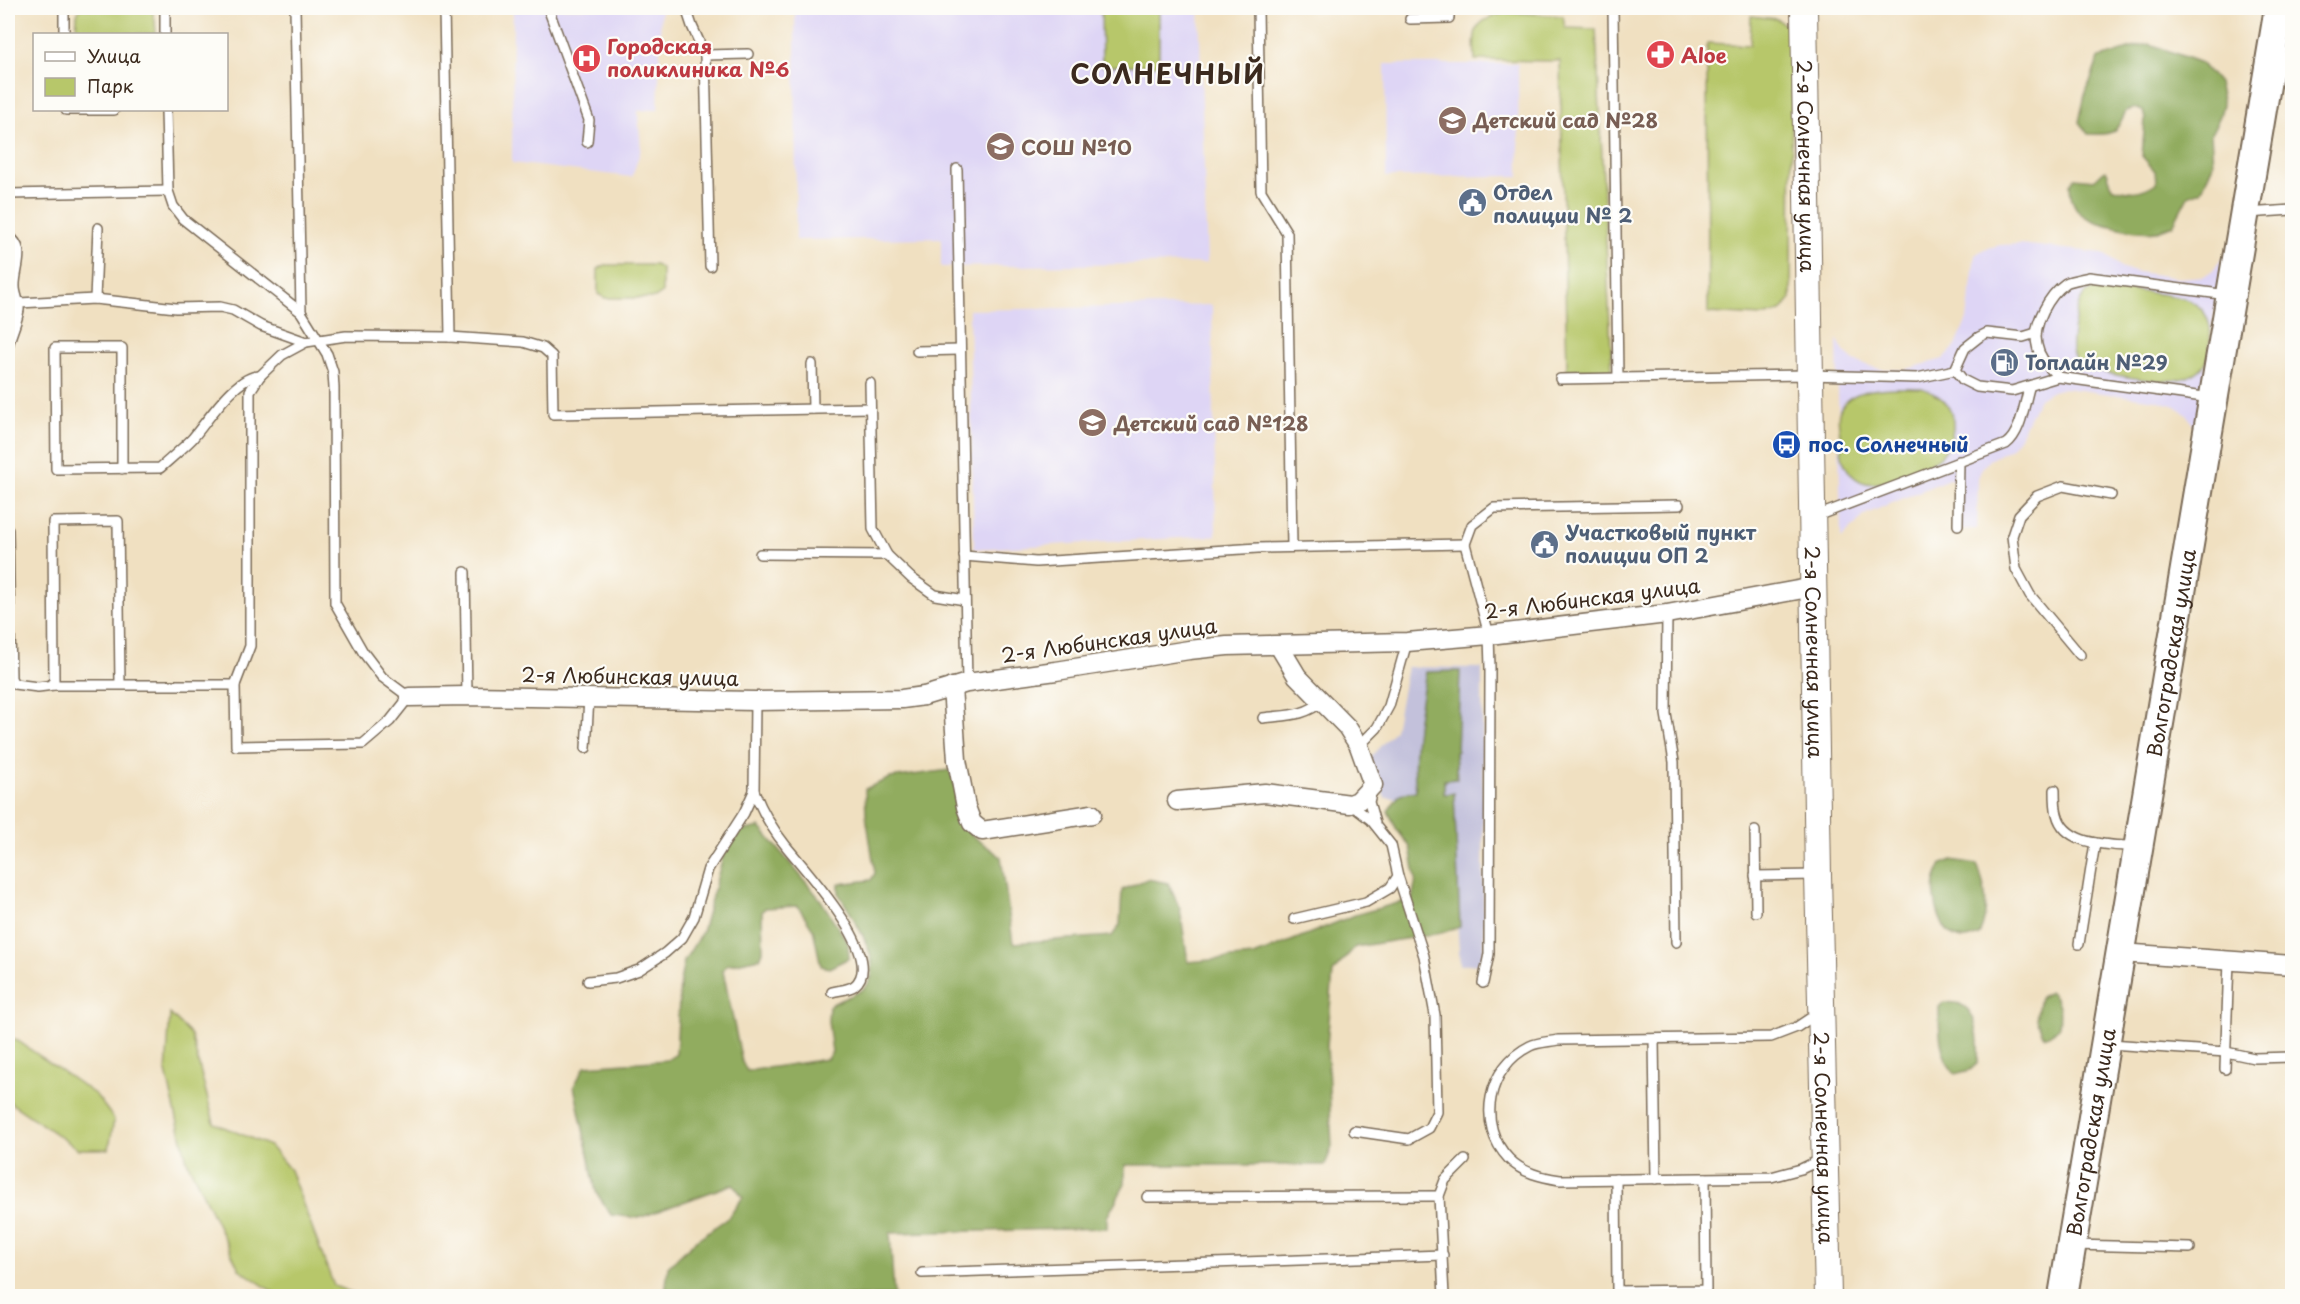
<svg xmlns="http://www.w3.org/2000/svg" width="2300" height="1304" font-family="'Playpen Sans',sans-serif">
<rect width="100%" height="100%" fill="#fdfcf7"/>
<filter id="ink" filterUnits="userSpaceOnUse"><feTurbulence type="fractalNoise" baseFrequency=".0167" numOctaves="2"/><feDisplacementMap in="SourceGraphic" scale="12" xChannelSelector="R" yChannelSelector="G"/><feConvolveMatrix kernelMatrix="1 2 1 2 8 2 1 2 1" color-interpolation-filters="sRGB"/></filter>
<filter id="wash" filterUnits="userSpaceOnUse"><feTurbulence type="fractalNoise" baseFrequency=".008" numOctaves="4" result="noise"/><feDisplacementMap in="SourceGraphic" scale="24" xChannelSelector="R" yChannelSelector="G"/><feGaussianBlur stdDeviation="1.35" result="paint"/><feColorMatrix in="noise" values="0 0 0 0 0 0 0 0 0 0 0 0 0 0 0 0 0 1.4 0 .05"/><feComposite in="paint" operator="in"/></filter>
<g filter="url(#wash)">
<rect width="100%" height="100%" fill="#f0e0c1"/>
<g fill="#ded5f5">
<path d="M513 8H661L658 109 638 111 641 149 632 177 512 163Z"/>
<path d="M795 8H1199L1207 263 941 267V238L796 240Z"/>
<path d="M1385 64H1518L1519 176 1386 177Z"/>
<path d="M2019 244 2103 253 2125 270 2178 278 2204 276 2213 270 2223 257 2196 431 2188 416 2176 406 2156 400 2064 388 2052 391 2039 399 2019 438 2011 448 1989 460 1982 468 1978 478 1977 529H1955V484L1954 480 1949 479 1866 514 1841 539 1837 339 1845 353 1854 361 1880 369 1903 370 1943 359 1956 346 1967 319 1975 255 1984 249 2000 245Z"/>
<path d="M1212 305 1216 536 974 549 969 310Z"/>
</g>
<path fill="#c3c1db" d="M1407 667 1482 668 1484 964 1460 965 1449 799 1385 798 1369 759 1395 730Z"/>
<g fill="#b7c76a" stroke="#797844" stroke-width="1.5">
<path d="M81 8H151L155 20 156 34H76L77 14Z"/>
<path d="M1101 8H1159V65L1102 66Z"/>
<path d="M1507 12 1563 16 1565 28 1596 29 1612 370H1567L1560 61 1475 60C1473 26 1474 22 1507 12Z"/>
<path d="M1751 16 1777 19 1787 26 1792 46 1791 299 1781 311 1762 316 1708 313 1707 43 1750 45Z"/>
<path d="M605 265H655L662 269V293L655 298H605L598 294V269Z"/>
<path d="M2098 287C2118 290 2177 293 2192 302 2208 311 2212 324 2210 340 2210 346 2210 353 2208 358 2192 397 2122 375 2090 370 2066 362 2071 341 2075 321 2076 312 2078 302 2085 294 2088 291 2093 289 2098 287Z"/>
<path d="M1922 388C1929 391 1936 394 1942 399 1959 414 1955 442 1940 457 1932 464 1921 467 1911 471 1893 479 1869 493 1852 475 1842 465 1840 450 1840 436 1840 430 1837 420 1839 413 1846 384 1899 388 1922 388Z"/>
<path d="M170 1014 191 1035 214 1123 270 1146 290 1170 334 1286 361 1296H279L239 1269 187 1161 166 1072Z"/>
<path d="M8 1038 18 1041 96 1095 114 1119 109 1149H78L8 1101Z"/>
</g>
<g fill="#91ac5e" stroke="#666b3e" stroke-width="1.5">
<path d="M2150 44 2201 63 2218 83 2223 104 2220 116 2211 134 2213 164 2201 191 2188 196 2173 225C2167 227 2160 231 2155 231 2143 233 2128 230 2116 227 2089 221 2070 216 2070 184L2075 178 2094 180 2105 170 2107 172 2112 187C2129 193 2140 194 2156 183L2155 171 2142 156 2145 119 2143 111 2136 108 2126 111C2115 134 2114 135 2088 134L2079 122 2085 95 2099 58C2117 54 2132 46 2150 44Z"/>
<path d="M1460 671 1457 751 1455 752 1457 779 1444 780V794L1454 793 1460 927 1441 933 1355 947 1333 972 1327 1046 1332 1147 1325 1165H1125V1184L1107 1217V1228L890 1233 894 1296H665L668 1267 695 1241 729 1217 743 1197 733 1184 639 1218 611 1215 596 1192 574 1086 585 1066 667 1060 676 1054 680 982 684 961 702 932 724 853 741 831 760 827 820 899 848 943 849 958 829 968 821 966 813 929 798 906 765 908 762 912 763 951 760 958 726 965 723 971 742 1062 747 1071 827 1059 832 1052 828 1021 829 1006C840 999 853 996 862 990 891 970 851 915 839 894V884L871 880 875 873 866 815 865 789 890 778 949 770 957 787 969 833 1001 857 1013 943 1112 936 1120 925 1122 890 1147 879 1168 883 1180 909 1188 962 1254 956 1355 915 1412 899 1416 880 1410 847 1396 828 1388 811 1400 794 1416 791C1411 750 1419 712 1426 672Z"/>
<path d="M1952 860 1977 864C1986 888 1990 911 1979 935 1975 936 1970 939 1965 939 1941 940 1932 900 1935 882 1936 876 1940 869 1942 864Z"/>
<path d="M2050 992C2062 1002 2060 1013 2059 1028L2047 1036 2043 1035 2036 1019 2040 997Z"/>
<path d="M1944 1002C1949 1003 1955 1002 1959 1004 1979 1010 1979 1046 1978 1063L1970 1070 1955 1074C1939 1055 1939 1031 1939 1007Z"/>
</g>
</g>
<g filter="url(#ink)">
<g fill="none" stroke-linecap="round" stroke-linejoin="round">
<defs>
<g id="lane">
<path d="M64 8V34"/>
<path d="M165 8V34"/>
<path d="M295 8 301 312"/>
<path d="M444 8 450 337"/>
<path d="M548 8 589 120 587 142"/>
<path d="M686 8 692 26 705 55 710 266"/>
<path d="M1258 8 1261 191 1287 233 1292 547"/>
<path d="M1613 8 1618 378"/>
<path d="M1410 19 1449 18V8"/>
<path d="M705 55 748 54"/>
<path d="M66 110H114"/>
<path d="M957 169 967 683"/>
<path d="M8 194 168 191"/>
<path d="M2247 213 2292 210"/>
<path d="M8 236C28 248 14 269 15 287 15 295 20 302 19 310 17 322 11 334 8 346"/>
<path d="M95 299 98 228"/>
<path d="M19 303 95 299 176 308 220 307 233 310 261 326 306 342"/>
<path d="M917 351 960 350"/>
<path d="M812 364 813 409"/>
<path d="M1955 370 1963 380 1977 387 2012 391 2058 377 2211 398"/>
<path d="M1955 370 1965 348 1979 337 1987 333 2023 337 2036 333"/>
<path d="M2058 377C2049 367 2039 358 2037 345 2032 325 2049 295 2066 283 2072 280 2082 279 2089 277L2228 295"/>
<path d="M1560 379 1809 375 1917 378 1955 370"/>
<path d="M870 383 873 529 887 555 911 578 935 595 965 600"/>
<path d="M122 469V348H55L56 469 160 468C170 459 182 449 192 439 207 422 236 375 260 376"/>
<path d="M1814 517 2006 444C2021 433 2024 405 2029 388"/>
<path d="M1958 525 1959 461"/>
<path d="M8 530 11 678 14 684 38 687 54 685H235L236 746 363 744 390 721 409 697 382 677 363 652 335 603 334 388 333 372 327 354 301 312 183 219 173 206 168 191 166 110"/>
<path d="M760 554 887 555"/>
<path d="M964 556 1036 562 1258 548 1465 544"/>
<path d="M465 572 467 696"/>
<path d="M1667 614 1666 714 1674 762 1676 942"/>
<path d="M2080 655 2030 595 2016 569 2012 536 2019 515 2037 496 2063 486 2111 495"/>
<path d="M54 685 53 522 118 521 120 684"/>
<path d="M235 685 250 646V391L260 376 282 355 306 342 346 336 450 337 523 342 543 348 552 356 553 414 870 408"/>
<path d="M1263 718C1284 715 1305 717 1322 701"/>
<path d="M1359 746 1377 728 1389 706 1407 642"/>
<path d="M586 748 589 698"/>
<path d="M1372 790 1369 802 1375 823"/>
<path d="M2055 790C2055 798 2055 807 2057 814 2065 847 2110 844 2136 847"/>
<path d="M754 791C762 811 772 829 786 846 803 868 889 959 854 986 848 990 839 990 832 992"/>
<path d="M1755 831 1756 912"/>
<path d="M1755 876 1816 875"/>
<path d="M1294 919 1366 902 1390 888 1398 876 1391 845 1371 820 1350 804"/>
<path d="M2079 944 2095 843"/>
<path d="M588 981 616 978 639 970 665 953 682 938 694 917 708 869 744 813 754 791 755 701"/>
<path d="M1483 983 1489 954 1490 668 1489 635 1465 544 1472 525 1494 508 1679 505"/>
<path d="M1818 1013 1797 1027 1771 1037 1558 1040C1549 1042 1538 1042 1530 1046 1487 1067 1476 1125 1509 1159 1523 1173 1541 1177 1560 1180L1771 1177 1801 1169 1822 1159"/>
<path d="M1654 1039 1656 1179"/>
<path d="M2110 1044 2226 1052 2254 1058 2292 1057"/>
<path d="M2225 1069 2229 961"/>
<path d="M1354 1131 1409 1139 1429 1128 1437 1112 1435 1015 1424 956 1398 876"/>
<path d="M1616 1179 1617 1291 1706 1290 1705 1178"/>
<path d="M1147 1197 1439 1196"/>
<path d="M2074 1245 2190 1248"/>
<path d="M922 1273 1443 1255"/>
<path d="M1444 1296 1439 1196 1445 1180 1465 1160"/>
</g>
<g id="street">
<path d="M952 687 957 760 966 807 972 823 982 831 1092 814"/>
<path d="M409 697 467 696 755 701 902 699 924 696 967 683 1056 671 1189 650 1227 646 1407 642 1489 635 1667 614 1814 587"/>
<path d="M1177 801 1265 793 1350 804 1358 801 1373 785 1359 746 1347 727 1297 676 1279 646"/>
<path d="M2121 953 2292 965"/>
</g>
<g id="secondary">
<path id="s1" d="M1804 8 1818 875 1828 1296"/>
</g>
<g id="primary">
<path id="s2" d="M2063 1296 2279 8"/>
</g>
</defs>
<use href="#lane" stroke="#7a6a57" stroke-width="12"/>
<use href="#street" stroke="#7a6a57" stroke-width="21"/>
<use href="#secondary" stroke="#7a6a57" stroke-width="28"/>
<use href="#primary" stroke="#7a6a57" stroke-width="32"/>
<use href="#lane" stroke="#fff" stroke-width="9"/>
<use href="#street" stroke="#fff" stroke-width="18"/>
<use href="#secondary" stroke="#fff" stroke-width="26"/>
<use href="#primary" stroke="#fff" stroke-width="28"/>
</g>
</g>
<defs>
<symbol id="pharmacy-disc" viewBox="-11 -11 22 22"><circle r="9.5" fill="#e0444e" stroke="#fdfcf7"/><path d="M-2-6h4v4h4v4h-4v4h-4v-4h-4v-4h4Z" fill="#fff"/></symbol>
<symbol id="hospital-disc" viewBox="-11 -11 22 22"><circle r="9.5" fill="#e0444e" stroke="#fdfcf7"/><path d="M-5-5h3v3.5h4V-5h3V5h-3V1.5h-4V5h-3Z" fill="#fff"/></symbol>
<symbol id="school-disc" viewBox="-11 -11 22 22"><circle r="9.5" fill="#8d6e63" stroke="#fdfcf7"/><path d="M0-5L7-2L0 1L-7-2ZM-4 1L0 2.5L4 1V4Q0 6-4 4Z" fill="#fff"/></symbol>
<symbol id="civic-disc" viewBox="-11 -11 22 22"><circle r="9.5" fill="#5c6f8a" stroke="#fdfcf7"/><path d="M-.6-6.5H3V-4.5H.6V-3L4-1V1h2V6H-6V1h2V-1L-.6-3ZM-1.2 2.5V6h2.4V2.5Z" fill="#fff"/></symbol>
<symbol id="fuel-disc" viewBox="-11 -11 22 22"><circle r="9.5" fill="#5c6f8a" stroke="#fdfcf7"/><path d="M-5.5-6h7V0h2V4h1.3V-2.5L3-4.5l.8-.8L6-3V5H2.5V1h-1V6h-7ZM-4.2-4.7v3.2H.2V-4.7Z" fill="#fff"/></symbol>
<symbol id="bus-disc" viewBox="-11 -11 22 22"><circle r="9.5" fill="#1a4fb4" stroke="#fdfcf7"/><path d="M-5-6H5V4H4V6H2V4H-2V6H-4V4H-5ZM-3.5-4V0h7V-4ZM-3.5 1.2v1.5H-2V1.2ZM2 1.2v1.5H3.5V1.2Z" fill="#fff"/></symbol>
</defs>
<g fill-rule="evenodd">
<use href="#pharmacy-disc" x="1644" y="38" width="33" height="33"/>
<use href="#hospital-disc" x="570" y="42" width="33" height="33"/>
<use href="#school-disc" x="1436" y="104" width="33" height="33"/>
<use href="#school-disc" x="984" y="130" width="33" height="33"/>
<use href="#civic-disc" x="1456" y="186" width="33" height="33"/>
<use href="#fuel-disc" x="1988" y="346" width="33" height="33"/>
<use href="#school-disc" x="1076" y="406" width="33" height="33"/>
<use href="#bus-disc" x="1770" y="428" width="33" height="33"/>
<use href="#civic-disc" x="1528" y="528" width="33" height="33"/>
</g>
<g text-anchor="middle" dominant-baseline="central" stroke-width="4.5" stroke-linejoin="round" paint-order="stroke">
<g font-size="20" font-weight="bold" fill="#be3a42" stroke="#fdfcf7" text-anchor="start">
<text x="607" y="46">Городская<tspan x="607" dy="23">поликлиника №6</tspan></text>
<text x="1681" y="55">Aloe</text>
</g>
<g font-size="20" font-weight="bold" fill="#785e54" stroke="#fdfcf7" text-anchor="start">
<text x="1473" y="120">Детский сад №28</text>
<text x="1021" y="147">СОШ №10</text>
<text x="1114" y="423">Детский сад №128</text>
</g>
<g font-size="20" fill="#3b2a1e" stroke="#fdfcf7">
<text stroke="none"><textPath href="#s1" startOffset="158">2-я Солнечная улица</textPath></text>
<text transform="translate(1592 598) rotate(-7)">2-я Любинская улица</text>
<text transform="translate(1109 640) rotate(-8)">2-я Любинская улица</text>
<text stroke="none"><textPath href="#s1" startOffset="644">2-я Солнечная улица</textPath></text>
<text stroke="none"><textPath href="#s2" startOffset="652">Волгоградская улица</textPath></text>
<text transform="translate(630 676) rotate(1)">2-я Любинская улица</text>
<text stroke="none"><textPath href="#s2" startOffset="166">Волгоградская улица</textPath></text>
<text stroke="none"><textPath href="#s1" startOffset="1130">2-я Солнечная улица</textPath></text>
</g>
<g font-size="20" font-weight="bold" fill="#4e5e75" stroke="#fdfcf7" text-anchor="start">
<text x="1493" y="192">Отдел<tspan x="1493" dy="23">полиции № 2</tspan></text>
<text x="2025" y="362">Топлайн №29</text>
<text x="1565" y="532">Участковый пункт<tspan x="1565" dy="23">полиции ОП 2</tspan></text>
</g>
<g font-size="20" font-weight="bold" fill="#164399" stroke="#fdfcf7" text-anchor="start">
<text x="1808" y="444">пос. Солнечный</text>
</g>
<g font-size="26" font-weight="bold" letter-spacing="1.5" fill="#3b2a1e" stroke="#fdfcf7">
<text x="1168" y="73">СОЛНЕЧНЫЙ</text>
</g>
</g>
<rect width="2300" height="1304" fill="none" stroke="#fdfcf7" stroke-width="30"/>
<rect x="33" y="33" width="195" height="78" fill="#fdfcf7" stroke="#afa8a0" stroke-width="1.5"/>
<rect x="45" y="52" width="30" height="9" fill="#ffffff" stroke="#afa8a0" stroke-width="1.5"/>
<text x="87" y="63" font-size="18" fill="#3b2a1e">Улица</text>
<rect x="45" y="78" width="30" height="18" fill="#b7c76a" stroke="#afa8a0" stroke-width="1.5"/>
<text x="87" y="93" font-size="18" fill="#3b2a1e">Парк</text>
</svg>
